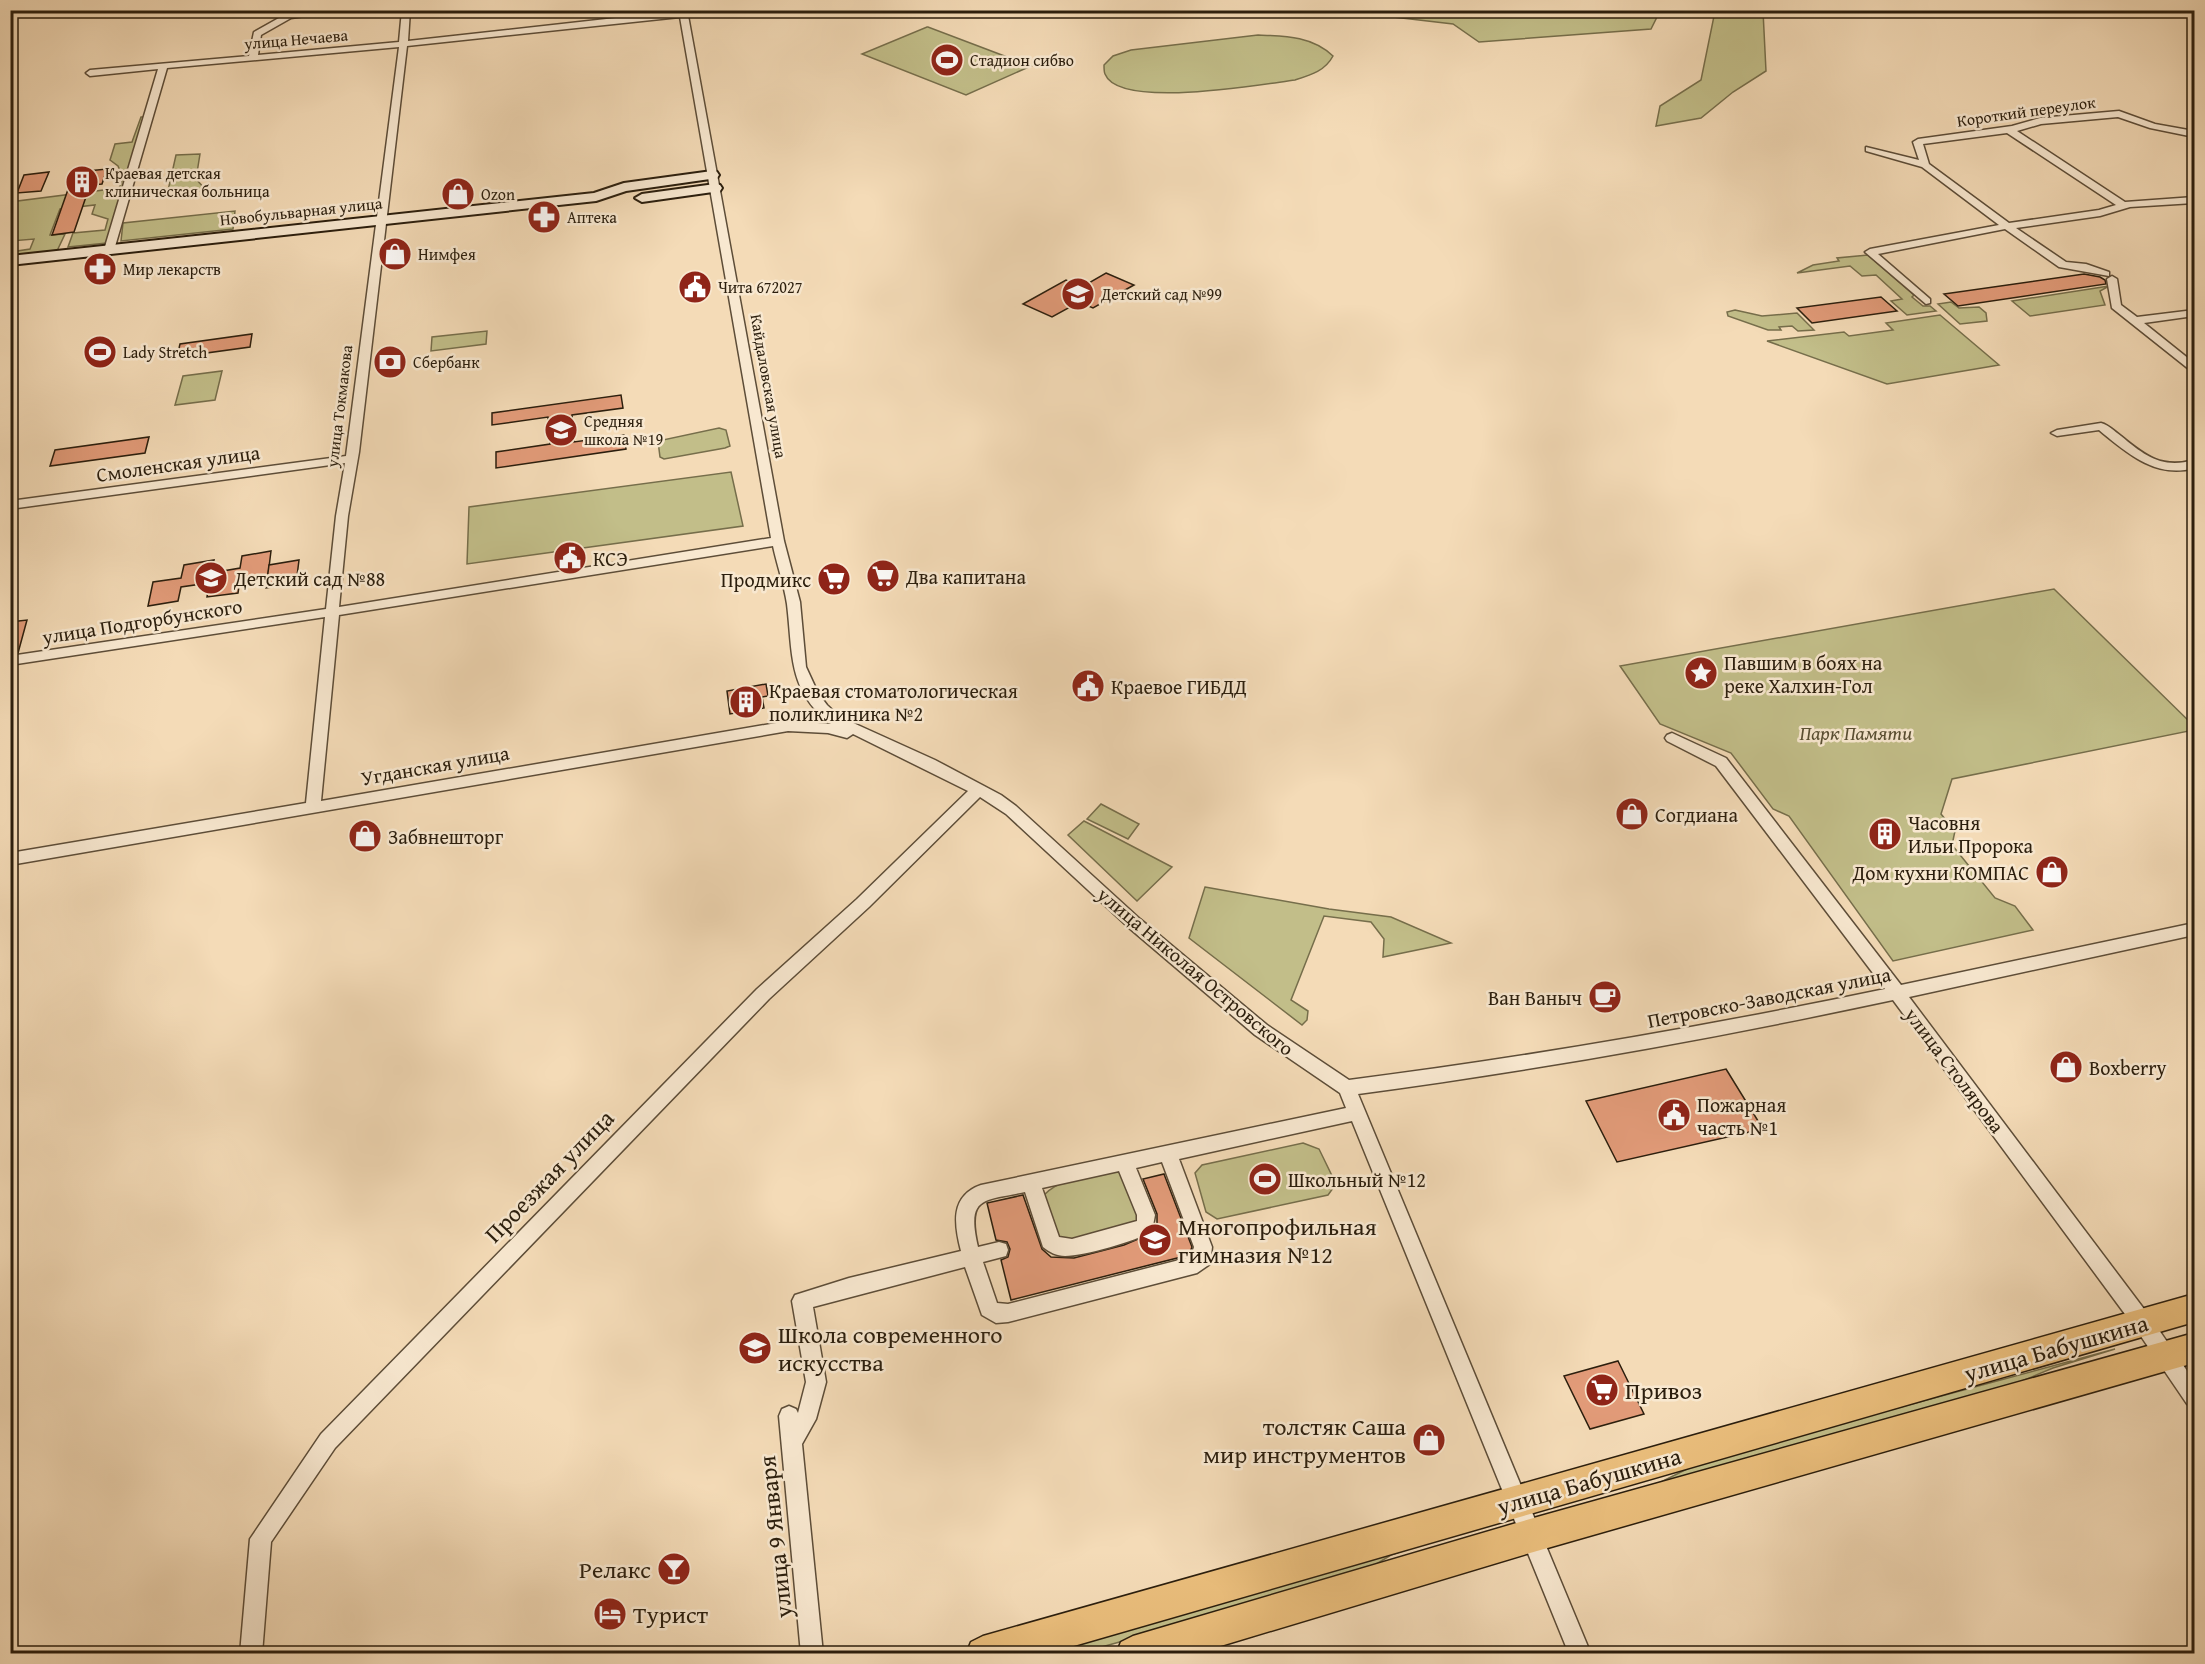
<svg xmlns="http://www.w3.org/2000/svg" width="2205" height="1664" font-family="'Gentium Book Plus',serif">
<rect width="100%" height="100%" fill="#f4dbb7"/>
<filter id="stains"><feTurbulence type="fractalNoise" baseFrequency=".00333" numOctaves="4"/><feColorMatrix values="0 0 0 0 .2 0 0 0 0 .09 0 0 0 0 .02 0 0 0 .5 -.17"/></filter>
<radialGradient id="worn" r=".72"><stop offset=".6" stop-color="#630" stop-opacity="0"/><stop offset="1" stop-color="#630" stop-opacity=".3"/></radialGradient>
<g fill="#c2be89" stroke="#766e4b" stroke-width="1.5">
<path d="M1718 10 1763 11 1766 71 1733 92 1701 118 1656 126 1660 106 1701 80 1714 16Z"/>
<path d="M1342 11 1660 10V11L1651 29 1479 42 1453 24Z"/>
<path d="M927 27H928L1031 66 966 95 862 54Z"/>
<path d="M1258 35C1285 36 1312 36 1333 56 1325 71 1311 75 1295 80 1263 84 1119 110 1105 74 1104 72 1104 68 1104 65L1113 56 1131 50Z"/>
<path d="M141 117H146L107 243 68 247 73 233 105 230 108 219 92 214 95 205 60 209 50 235 65 234 56 253 11 258V252L30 249 34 239 11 241 10 202 119 188 123 178 118 166 110 160 115 144 132 142Z"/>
<path d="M200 154 196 179 205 189 182 197 167 195 176 155Z"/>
<path d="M235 211 233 229 121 241 123 223Z"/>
<path d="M1868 255 1914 295 1912 297 1923 306H1930L1936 311 1907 315 1891 301 1902 299 1876 275 1862 276 1850 266 1797 273 1813 265 1839 261 1837 258Z"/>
<path d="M2109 286 2100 291 2105 305 2030 316 2012 301Z"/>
<path d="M1951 302 1959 308 1979 307 1986 313 1987 321 1960 324 1938 304Z"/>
<path d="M1735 310 1762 316 1797 313 1814 330 1798 331 1792 326 1779 327 1781 330H1768L1728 316 1727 312Z"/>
<path d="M1940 315 1999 365 1887 384 1767 341 1844 332 1849 336 1893 330 1886 323Z"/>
<path d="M487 331 486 344 431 351 432 337Z"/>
<path d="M222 371 215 400 175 405 183 376Z"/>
<path d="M719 428 726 430 730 446 725 448 664 459 660 457 658 441Z"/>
<path d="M731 472 743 526 467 564 469 507Z"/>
<path d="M2054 589 2194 726V730L1952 779 1941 814 1955 831 1952 845 1995 898 2015 906 2033 930 1893 961 1789 816 1773 809 1731 753 1660 724 1620 666Z"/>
<path d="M1101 804 1139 824 1128 839 1087 819Z"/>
<path d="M1084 821 1172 867 1137 901 1068 835Z"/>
<path d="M1205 887 1329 909 1391 917 1451 943 1383 957 1384 939 1371 922 1324 916 1291 1000 1308 1011 1307 1020 1302 1025 1189 938Z"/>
<path d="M1303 1143 1319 1149 1336 1184 1328 1195 1217 1219 1206 1212 1195 1173 1202 1165Z"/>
<path d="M1119 1170 1141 1223 1061 1242 1044 1195C1062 1176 1094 1175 1119 1170Z"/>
<path d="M2115 1349 2053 1368 2010 1386 1570 1511 1659 1483 1705 1460Z"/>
<path d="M1479 1525 1391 1555 1357 1576 1080 1653 1025 1654Z"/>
</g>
<g fill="#e29b79" stroke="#2b1e0d" stroke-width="1.5">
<path d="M107 169 102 184 90 185 74 232 52 235 71 181 85 179 87 171Z"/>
<path d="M49 172 41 191 17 193 24 175Z"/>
<path d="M1106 273 1134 285 1093 308 1079 302 1052 317 1023 304 1066 280 1082 287Z"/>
<path d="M2084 274 2100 277 2105 280 2106 284 1958 306 1944 294Z"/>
<path d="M1881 297 1897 311 1812 323 1797 308Z"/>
<path d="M252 334 250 347 177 357 180 344Z"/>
<path d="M621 395 623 408 572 415 574 442 624 435 626 449 496 468V452L550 444 548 417 492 425V413Z"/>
<path d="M149 437 145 453 50 466 55 450Z"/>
<path d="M271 551 268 575 240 579 238 593 207 597 209 583 181 587 178 601 148 606 153 582 181 578 184 565 214 560 211 573 240 568 242 556Z"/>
<path d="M299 560 296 584 266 588 269 565Z"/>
<path d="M27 620 18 653 10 654V622Z"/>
<path d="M766 684 768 696 762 697 764 708 730 714 727 691Z"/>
<path d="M1726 1069 1763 1129 1617 1162 1586 1101Z"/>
<path d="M1164 1174 1192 1247 1189 1255 1011 1300 1001 1260 1008 1257 1010 1249 1007 1242 996 1240 987 1203 1023 1195 1042 1249 1051 1257 1074 1258 1124 1245 1157 1231V1214L1143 1179Z"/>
<path d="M1618 1361 1644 1414 1590 1429 1564 1376Z"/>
</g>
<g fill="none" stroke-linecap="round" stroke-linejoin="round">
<defs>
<g id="street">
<path d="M317 10H348L291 18 261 35 258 55 399 42 402 10H410L408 41 687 10 784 541 800 602 806 667 818 693 827 705 840 717 935 760 1001 795 1016 806 1140 919 1267 1025 1349 1080C1529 1057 1708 1026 1885 989L1716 766 1667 741 1665 738 1667 735 1672 733 1726 758 1901 985 2194 923V935L1909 997 2150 1317 2194 1381V1406L2187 1404 2136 1329 1893 1000C1716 1038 1538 1070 1358 1094L1591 1654H1569L1352 1121 1179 1159 1212 1247 1210 1264 1197 1273 1008 1322 996 1323 982 1315 965 1267 813 1307 826 1382 816 1419 802 1444 823 1654H801L779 1416 782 1409 789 1406 796 1409 798 1413 806 1382 792 1301 795 1295 849 1278 961 1251C954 1224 950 1196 981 1185L1346 1108 1340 1093 1255 1035 1128 927 1006 814 980 797 869 907 769 999 335 1448 271 1542 262 1654H240L250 1539 321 1434 757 989 857 899 968 791 853 734 847 738 828 733 788 731 10 865V853L306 803 325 617 10 665V656L326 609 336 516 345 463 10 509V501L346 456 399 47 167 68 114 250 109 253 104 250 158 69 90 76 86 73 90 70 249 56 254 32 286 14ZM680 17 771 538 339 607 348 516 359 452 407 46ZM773 546C777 565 784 584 787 604 793 652 787 691 831 724L788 721 321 801 339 615ZM1162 1162 1194 1247 1191 1257 1008 1304 997 1303 983 1262 1006 1256 1008 1250 1006 1244 999 1242 978 1247C966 1196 983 1201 1025 1192L1043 1247C1049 1252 1057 1256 1065 1256 1084 1256 1137 1241 1152 1231L1155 1215 1136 1168ZM1119 1171 1137 1215V1221L1072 1239 1059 1237 1042 1188Z"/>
<path d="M2119 111 2155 124 2194 131V137L2150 128 2118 117 2041 124 2017 131 2125 202 2194 197V203L2130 207 2100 216 2016 228 2066 262 2086 264 2109 272V276L2059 267 2005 229 1878 254 1930 299V303L1926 304 1865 252 1870 249 1999 225 1922 167 1866 151V147L1919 160 1913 142 1918 139 2012 126 2040 118ZM2007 133 2116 205 2099 210 2009 223 1929 164 1923 144Z"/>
<path d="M2112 276 2117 279 2121 305 2137 317 2194 310V316L2144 323 2194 363V371L2190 370 2112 308 2107 279Z"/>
<path d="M2101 423C2109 425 2114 431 2121 436 2145 456 2162 469 2194 460V468C2156 479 2127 453 2099 430L2057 436 2051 433 2057 430Z"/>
</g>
<g id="secondary">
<path d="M712 171 717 172 719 175 717 178 626 191 596 201 10 265V256L594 193 624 183Z"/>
<path d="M715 184 720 185 722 188 720 191 642 202 635 198 642 194Z"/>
</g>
<g id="primary">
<path d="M2194 1294V1322L1046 1654H966L971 1642 983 1636Z"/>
<path d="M2194 1333V1363L1530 1553 1194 1654H1116L1121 1642 1133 1636 1530 1519Z"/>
</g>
</defs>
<use href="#street" stroke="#5d4d38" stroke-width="3"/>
<use href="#secondary" stroke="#2b1e0d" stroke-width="4"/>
<use href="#primary" stroke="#2b1e0d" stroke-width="3"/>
<use href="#street" fill="#f8e8d0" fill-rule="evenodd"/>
<use href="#secondary" fill="#f8e8d0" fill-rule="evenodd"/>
<use href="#primary" fill="#eabe7c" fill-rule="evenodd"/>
</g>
<defs>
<symbol id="stadium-disc" viewBox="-11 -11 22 22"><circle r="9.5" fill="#8f2418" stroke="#f8e8d0"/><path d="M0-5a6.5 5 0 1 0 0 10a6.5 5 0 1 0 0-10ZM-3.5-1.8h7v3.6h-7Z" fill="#fff"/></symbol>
<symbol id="building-disc" viewBox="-11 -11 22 22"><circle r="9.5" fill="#8f2418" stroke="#f8e8d0"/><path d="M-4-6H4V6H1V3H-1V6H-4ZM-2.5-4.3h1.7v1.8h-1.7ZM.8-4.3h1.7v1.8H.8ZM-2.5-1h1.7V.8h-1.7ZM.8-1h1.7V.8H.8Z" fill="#fff"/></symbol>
<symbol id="shop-disc" viewBox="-11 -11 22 22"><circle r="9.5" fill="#8f2418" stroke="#f8e8d0"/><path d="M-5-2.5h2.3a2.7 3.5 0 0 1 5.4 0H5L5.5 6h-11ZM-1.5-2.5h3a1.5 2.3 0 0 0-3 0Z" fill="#fff"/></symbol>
<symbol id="pharmacy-disc" viewBox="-11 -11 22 22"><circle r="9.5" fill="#8f2418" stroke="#f8e8d0"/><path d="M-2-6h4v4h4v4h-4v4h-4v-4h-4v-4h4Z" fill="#fff"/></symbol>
<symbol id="civic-disc" viewBox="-11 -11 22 22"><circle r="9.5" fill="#8f2418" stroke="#f8e8d0"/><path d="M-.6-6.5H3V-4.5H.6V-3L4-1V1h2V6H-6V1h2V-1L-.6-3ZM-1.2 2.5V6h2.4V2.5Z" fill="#fff"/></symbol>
<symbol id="school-disc" viewBox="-11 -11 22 22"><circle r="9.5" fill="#8f2418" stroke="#f8e8d0"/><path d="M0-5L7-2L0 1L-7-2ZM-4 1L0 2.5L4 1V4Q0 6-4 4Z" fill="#fff"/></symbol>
<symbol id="bank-disc" viewBox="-11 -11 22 22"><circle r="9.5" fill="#8f2418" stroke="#f8e8d0"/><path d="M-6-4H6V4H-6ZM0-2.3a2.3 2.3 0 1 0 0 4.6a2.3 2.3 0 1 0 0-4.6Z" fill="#fff"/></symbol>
<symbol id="supermarket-disc" viewBox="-11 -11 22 22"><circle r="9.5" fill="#8f2418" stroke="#f8e8d0"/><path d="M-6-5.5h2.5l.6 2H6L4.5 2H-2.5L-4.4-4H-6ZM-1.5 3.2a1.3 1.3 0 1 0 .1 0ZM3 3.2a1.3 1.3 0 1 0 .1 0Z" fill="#fff"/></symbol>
<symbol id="sight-disc" viewBox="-11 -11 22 22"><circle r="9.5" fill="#8f2418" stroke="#f8e8d0"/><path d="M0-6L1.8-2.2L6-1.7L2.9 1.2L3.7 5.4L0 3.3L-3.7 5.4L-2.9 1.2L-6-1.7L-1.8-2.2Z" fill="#fff"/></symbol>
<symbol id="cafe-disc" viewBox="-11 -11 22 22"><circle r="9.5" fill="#8f2418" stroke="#f8e8d0"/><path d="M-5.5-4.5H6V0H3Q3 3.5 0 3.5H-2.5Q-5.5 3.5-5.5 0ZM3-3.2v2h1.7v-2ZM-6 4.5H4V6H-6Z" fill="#fff"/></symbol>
<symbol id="bar-disc" viewBox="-11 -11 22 22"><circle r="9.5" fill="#8f2418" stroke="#f8e8d0"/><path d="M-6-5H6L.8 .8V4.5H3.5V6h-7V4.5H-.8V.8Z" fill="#fff"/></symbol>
<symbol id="hotel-disc" viewBox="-11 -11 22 22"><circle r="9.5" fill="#8f2418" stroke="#f8e8d0"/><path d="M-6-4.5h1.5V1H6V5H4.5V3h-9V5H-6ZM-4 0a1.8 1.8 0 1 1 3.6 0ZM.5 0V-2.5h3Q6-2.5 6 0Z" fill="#fff"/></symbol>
</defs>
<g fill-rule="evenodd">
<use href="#stadium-disc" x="928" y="41" width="38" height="38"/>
<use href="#building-disc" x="63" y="163" width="38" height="38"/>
<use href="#shop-disc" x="439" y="175" width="38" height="38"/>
<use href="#pharmacy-disc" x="525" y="198" width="38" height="38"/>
<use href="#shop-disc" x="376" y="235" width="38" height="38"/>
<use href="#pharmacy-disc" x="81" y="250" width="38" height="38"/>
<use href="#civic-disc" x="676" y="268" width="38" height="38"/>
<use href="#school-disc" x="1059" y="275" width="38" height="38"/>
<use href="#stadium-disc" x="81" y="333" width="38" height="38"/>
<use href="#bank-disc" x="371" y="343" width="38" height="38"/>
<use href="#school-disc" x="542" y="411" width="38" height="38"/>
<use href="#civic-disc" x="551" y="539" width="38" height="38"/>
<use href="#supermarket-disc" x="864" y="557" width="38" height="38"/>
<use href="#school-disc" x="192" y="559" width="38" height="38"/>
<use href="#supermarket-disc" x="815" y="560" width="38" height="38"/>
<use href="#sight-disc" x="1682" y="654" width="38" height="38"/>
<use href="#civic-disc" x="1069" y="667" width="38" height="38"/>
<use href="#building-disc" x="727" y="683" width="38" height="38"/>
<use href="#shop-disc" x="1613" y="795" width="38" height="38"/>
<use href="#building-disc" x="1866" y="815" width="38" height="38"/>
<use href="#shop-disc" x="346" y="817" width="38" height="38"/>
<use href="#shop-disc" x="2033" y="853" width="38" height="38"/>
<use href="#cafe-disc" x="1586" y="978" width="38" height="38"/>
<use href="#shop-disc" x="2047" y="1048" width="38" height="38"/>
<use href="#civic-disc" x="1655" y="1096" width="38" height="38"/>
<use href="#stadium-disc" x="1246" y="1160" width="38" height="38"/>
<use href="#school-disc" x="1136" y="1221" width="38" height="38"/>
<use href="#school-disc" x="736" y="1329" width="38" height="38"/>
<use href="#supermarket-disc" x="1583" y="1371" width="38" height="38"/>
<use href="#shop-disc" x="1410" y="1421" width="38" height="38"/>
<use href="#bar-disc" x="655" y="1550" width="38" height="38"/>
<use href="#hotel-disc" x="591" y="1595" width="38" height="38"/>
</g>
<g text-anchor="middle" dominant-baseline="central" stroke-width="5" stroke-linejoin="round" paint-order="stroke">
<g font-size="16" fill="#2b1e0d" stroke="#f8e8d0">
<text transform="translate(296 39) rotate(-5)">улица Нечаева</text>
<text transform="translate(2026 111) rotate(-8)">Короткий переулок</text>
<text transform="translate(301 211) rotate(-6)">Новобульварная улица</text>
<text transform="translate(769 386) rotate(80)">Кайдаловская улица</text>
<text transform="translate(339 406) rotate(-83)">улица Токмакова</text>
</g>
<g font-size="16" fill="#2b1e0d" stroke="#f8e8d0" text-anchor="start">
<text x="970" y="60">Стадион сибво</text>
<text x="105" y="173">Краевая детская<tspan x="105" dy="18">клиническая больница</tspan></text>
<text x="481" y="194">Ozon</text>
<text x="567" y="217">Аптека</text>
<text x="418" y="254">Нимфея</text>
<text x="123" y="269">Мир лекарств</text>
<text x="718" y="287">Чита 672027</text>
<text x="1101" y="294">Детский сад №99</text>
<text x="123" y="352">Lady Stretch</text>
<text x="413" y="362">Сбербанк</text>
<text x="584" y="421">Средняя<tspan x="584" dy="18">школа №19</tspan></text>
</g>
<g font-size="20" fill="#2b1e0d" stroke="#f8e8d0">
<text transform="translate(178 463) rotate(-8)">Смоленская улица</text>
<text transform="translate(142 621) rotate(-9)">улица Подгорбунского</text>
<text transform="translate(435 765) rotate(-10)">Угданская улица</text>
<text transform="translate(1196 971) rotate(40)">улица Николая Островского</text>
<text transform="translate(1769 997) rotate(-11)">Петровско-Заводская улица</text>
<text transform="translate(1955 1070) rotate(53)">улица Столярова</text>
</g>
<g font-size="20" fill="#2b1e0d" stroke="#f8e8d0" text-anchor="start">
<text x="593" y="558">КСЭ</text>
<text x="906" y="576">Два капитана</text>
<text x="234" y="578">Детский сад №88</text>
<text x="811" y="579" text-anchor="end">Продмикс</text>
<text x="1724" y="662">Павшим в боях на<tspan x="1724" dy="23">реке Халхин-Гол</tspan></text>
<text x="1111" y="686">Краевое ГИБДД</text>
<text x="769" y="690">Краевая стоматологическая<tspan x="769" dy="23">поликлиника №2</tspan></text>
<text x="1655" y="814">Согдиана</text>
<text x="1908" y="822">Часовня<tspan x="1908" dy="23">Ильи Пророка</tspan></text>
<text x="388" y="836">Забвнешторг</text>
<text x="2029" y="872" text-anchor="end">Дом кухни КОМПАС</text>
<text x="1582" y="997" text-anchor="end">Ван Ваныч</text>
<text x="2089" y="1067">Boxberry</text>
<text x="1697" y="1104">Пожарная<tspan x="1697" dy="23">часть №1</tspan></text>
<text x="1288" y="1179">Школьный №12</text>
</g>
<g font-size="20" font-style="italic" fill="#584e32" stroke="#f8e8d0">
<text x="1856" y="732">Парк Памяти</text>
</g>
<g font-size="24" fill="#2b1e0d" stroke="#f8e8d0">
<text transform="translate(549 1176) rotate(-46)">Проезжая улица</text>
<text transform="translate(2056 1348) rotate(-16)">улица Бабушкина</text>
<text transform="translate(1589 1481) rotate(-16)">улица Бабушкина</text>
<text transform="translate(775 1537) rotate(-96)">улица 9 Января</text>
</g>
<g font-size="24" fill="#2b1e0d" stroke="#f8e8d0" text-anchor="start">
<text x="1178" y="1226">Многопрофильная<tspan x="1178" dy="28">гимназия №12</tspan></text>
<text x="778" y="1334">Школа современного<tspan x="778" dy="28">искусства</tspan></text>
<text x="1625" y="1390">Привоз</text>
<text x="1406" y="1426" text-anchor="end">толстяк Саша<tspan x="1406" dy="28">мир инструментов</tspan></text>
<text x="651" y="1569" text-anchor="end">Релакс</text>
<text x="633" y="1614">Турист</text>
</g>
</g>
<rect width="2205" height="1664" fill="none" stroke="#f4dbb7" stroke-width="36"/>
<rect x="12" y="12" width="2181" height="1640" fill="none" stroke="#2b1e0d" stroke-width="3"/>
<rect x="18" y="18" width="2169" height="1628" fill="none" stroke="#2b1e0d" stroke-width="1.5"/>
<rect width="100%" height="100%" filter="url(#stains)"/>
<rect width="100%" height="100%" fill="url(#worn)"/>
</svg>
